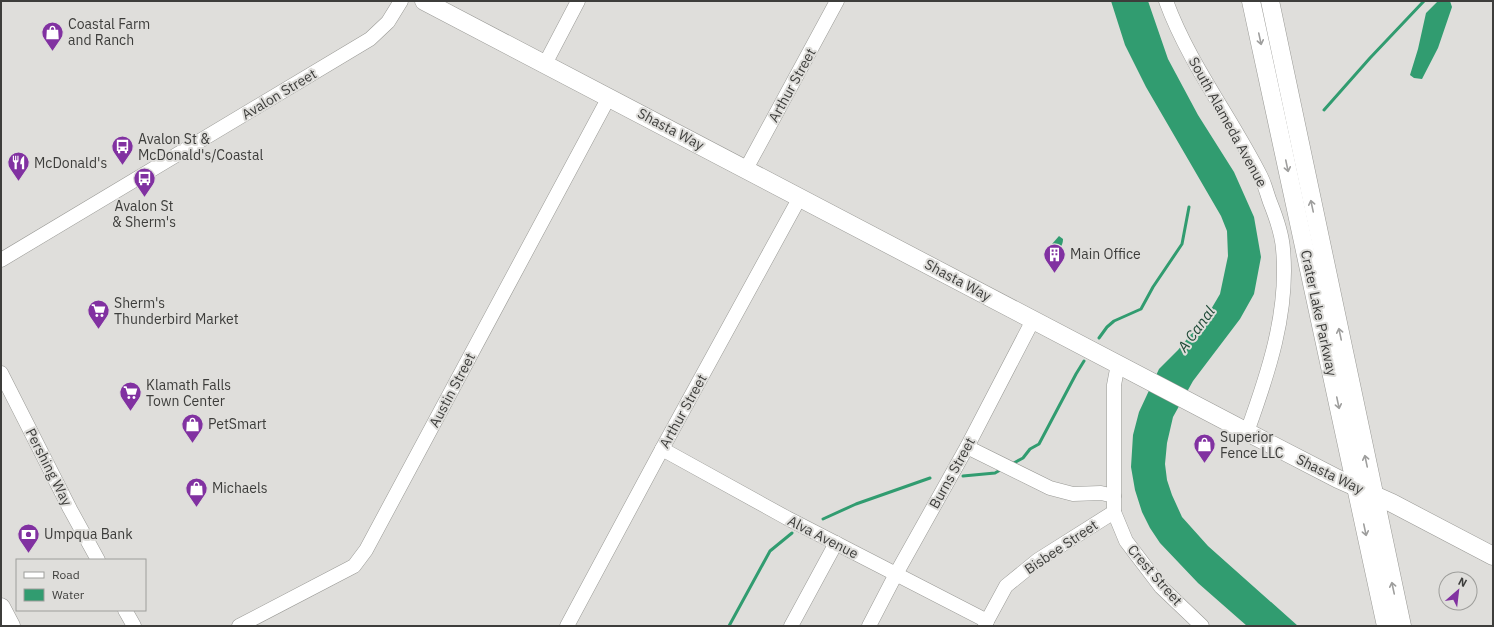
<svg xmlns="http://www.w3.org/2000/svg" width="1494" height="627" font-family="'IBM Plex Sans',sans-serif">
<rect width="100%" height="100%" fill="#dfdedb"/>
<g fill="#319c70">
<path d="M1111 1H1148L1168 59 1198 115 1234 172 1254 217 1261 257 1254 294 1240 319 1193 381 1173 417 1167 443 1165 464 1167 480 1172 495 1182 517 1208 546 1298 626H1247L1198 583 1160 543 1150 528 1142 512 1135 490 1131 467 1133 435 1139 412 1159 369 1178 350 1210 311 1220 294 1228 256 1227 231 1221 216 1146 87 1125 45Z"/>
<path d="M1438 1H1450L1452 7 1438 48 1422 79 1414 78 1410 75 1418 49 1426 13Z"/>
<path d="M1059 236 1063 239C1063 245 1060 249 1054 252L1051 248 1052 244Z"/>
</g>
<g fill="none" stroke-linecap="round" stroke-linejoin="round">
<g stroke="#319c70" stroke-width="3">
<path d="M1324 110 1370 58 1424 1"/>
<path d="M1099 338 1107 327 1114 321 1141 309 1153 287 1182 244 1189 207"/>
<path d="M1012 464 1023 458 1030 449 1039 444 1076 374 1084 361"/>
<path d="M963 476 995 473 1002 469"/>
<path d="M823 519 856 504 930 478"/>
<path d="M729 626 770 551 792 533"/>
</g>
<defs>
<g id="minor">
<path d="M1166 1C1189 64 1231 117 1261 177 1265 185 1267 194 1270 202 1276 217 1282 234 1283 249 1289 312 1268 374 1247 432"/>
<path d="M545 64 578 1"/>
<path d="M746 169 837 1"/>
<path d="M1 260 370 39 388 22 401 1"/>
<path d="M1118 364 1114 385V512L1126 541 1161 587 1202 626"/>
<path d="M1 373 70 509 98 560"/>
<path d="M967 447 1050 488 1073 494 1101 493 1114 496"/>
<path d="M662 449 787 518 987 621"/>
<path d="M125 610 134 626"/>
<path d="M239 626 354 566 366 550 609 97"/>
<path d="M567 626 662 449 800 197"/>
<path d="M791 626 836 543"/>
<path d="M869 626 896 574 967 447 1033 320"/>
<path d="M985 626 987 621 1006 586 1038 560 1114 512"/>
</g>
<g id="major">
<path d="M424 1 1247 432 1338 479 1392 503 1493 556"/>
<path d="M1251 1 1386 626"/>
<path d="M1270 1 1402 626"/>
<path d="M1 607 11 626"/>
</g>
</defs>
<use href="#minor" stroke="#999995" stroke-width="15"/>
<use href="#major" stroke="#999995" stroke-width="19"/>
<use href="#minor" stroke="#fff" stroke-width="14"/>
<use href="#major" stroke="#fff" stroke-width="18"/>
</g>
<defs><path id="oneway-shaft" d="M-6 0H5M1.5-3L5.5 0L1.5 3" fill="none" stroke-width="1.6" stroke-linecap="round" stroke-linejoin="round"/></defs>
<g stroke="#9e9e9d">
<use href="#oneway-shaft" transform="translate(1260 39) rotate(78)"/>
<use href="#oneway-shaft" transform="translate(1287 166) rotate(78)"/>
<use href="#oneway-shaft" transform="translate(1312 206) rotate(-102)"/>
<use href="#oneway-shaft" transform="translate(1340 334) rotate(-102)"/>
<use href="#oneway-shaft" transform="translate(1338 403) rotate(78)"/>
<use href="#oneway-shaft" transform="translate(1366 461) rotate(-102)"/>
<use href="#oneway-shaft" transform="translate(1365 530) rotate(78)"/>
<use href="#oneway-shaft" transform="translate(1393 588) rotate(-102)"/>
</g>
<defs>
<symbol id="shop-pin" viewBox="-11 -11 22 30"><path d="M0 17L-7.5 6A9.5 9.5 0 1 1 7.5 6Z" fill="#8131a1" stroke="#dfdedb"/><path d="M-5-2.5h2.3a2.7 3.5 0 0 1 5.4 0H5L5.5 6h-11ZM-1.5-2.5h3a1.5 2.3 0 0 0-3 0Z" fill="#fff"/></symbol>
<symbol id="bus-pin" viewBox="-11 -11 22 30"><path d="M0 17L-7.5 6A9.5 9.5 0 1 1 7.5 6Z" fill="#8131a1" stroke="#dfdedb"/><path d="M-5-6H5V4H4V6H2V4H-2V6H-4V4H-5ZM-3.5-4V0h7V-4ZM-3.5 1.2v1.5H-2V1.2ZM2 1.2v1.5H3.5V1.2Z" fill="#fff"/></symbol>
<symbol id="restaurant-pin" viewBox="-11 -11 22 30"><path d="M0 17L-7.5 6A9.5 9.5 0 1 1 7.5 6Z" fill="#8131a1" stroke="#dfdedb"/><path d="M-5-6h1v4h1v-4h1v4h1v-4h1v5L-1.5 .5V6h-2V.5L-5-1ZM5-6V6H3V1.5H1.5Q1.5-4 5-6Z" fill="#fff"/></symbol>
<symbol id="building-pin" viewBox="-11 -11 22 30"><path d="M0 17L-7.5 6A9.5 9.5 0 1 1 7.5 6Z" fill="#8131a1" stroke="#dfdedb"/><path d="M-4-6H4V6H1V3H-1V6H-4ZM-2.5-4.3h1.7v1.8h-1.7ZM.8-4.3h1.7v1.8H.8ZM-2.5-1h1.7V.8h-1.7ZM.8-1h1.7V.8H.8Z" fill="#fff"/></symbol>
<symbol id="supermarket-pin" viewBox="-11 -11 22 30"><path d="M0 17L-7.5 6A9.5 9.5 0 1 1 7.5 6Z" fill="#8131a1" stroke="#dfdedb"/><path d="M-6-5.5h2.5l.6 2H6L4.5 2H-2.5L-4.4-4H-6ZM-1.5 3.2a1.3 1.3 0 1 0 .1 0ZM3 3.2a1.3 1.3 0 1 0 .1 0Z" fill="#fff"/></symbol>
<symbol id="bank-pin" viewBox="-11 -11 22 30"><path d="M0 17L-7.5 6A9.5 9.5 0 1 1 7.5 6Z" fill="#8131a1" stroke="#dfdedb"/><path d="M-6-4H6V4H-6ZM0-2.3a2.3 2.3 0 1 0 0 4.6a2.3 2.3 0 1 0 0-4.6Z" fill="#fff"/></symbol>
</defs>
<g fill-rule="evenodd">
<use href="#shop-pin" x="40" y="20" width="25" height="34"/>
<use href="#bus-pin" x="110" y="134" width="25" height="34"/>
<use href="#restaurant-pin" x="6" y="150" width="25" height="34"/>
<use href="#bus-pin" x="132" y="166" width="25" height="34"/>
<use href="#building-pin" x="1042" y="242" width="25" height="34"/>
<use href="#supermarket-pin" x="86" y="298" width="25" height="34"/>
<use href="#supermarket-pin" x="118" y="380" width="25" height="34"/>
<use href="#shop-pin" x="180" y="412" width="25" height="34"/>
<use href="#shop-pin" x="1192" y="432" width="25" height="34"/>
<use href="#shop-pin" x="184" y="476" width="25" height="34"/>
<use href="#bank-pin" x="16" y="522" width="25" height="34"/>
</g>
<g text-anchor="middle" dominant-baseline="central" stroke-width="4" stroke-linejoin="round" paint-order="stroke">
<g font-size="14" fill="#3d3d3b" stroke="#dfdedb" text-anchor="start">
<text x="68" y="24">Coastal Farm<tspan x="68" dy="16">and Ranch</tspan></text>
<text x="138" y="139">Avalon St &amp;<tspan x="138" dy="16">McDonald's/Coastal</tspan></text>
<text x="34" y="163">McDonald's</text>
<text x="144" y="206" text-anchor="middle">Avalon St<tspan x="144" dy="16">&amp; Sherm's</tspan></text>
<text x="1070" y="254">Main Office</text>
<text x="114" y="303">Sherm's<tspan x="114" dy="16">Thunderbird Market</tspan></text>
<text x="146" y="385">Klamath Falls<tspan x="146" dy="16">Town Center</tspan></text>
<text x="208" y="424">PetSmart</text>
<text x="1220" y="437">Superior<tspan x="1220" dy="16">Fence LLC</tspan></text>
<text x="212" y="488">Michaels</text>
<text x="44" y="534">Umpqua Bank</text>
</g>
<g font-size="14" fill="#3d3d3b" stroke="#dfdedb">
<text transform="translate(792 85) rotate(-61)">Arthur Street</text>
<text transform="translate(279 94) rotate(-31)">Avalon Street</text>
<text transform="translate(1228 122) rotate(61)">South Alameda Avenue</text>
<text transform="translate(671 129) rotate(28)">Shasta Way</text>
<text transform="translate(958 280) rotate(28)">Shasta Way</text>
<text transform="translate(1319 313) rotate(78)">Crater Lake Parkway</text>
<text transform="translate(452 390) rotate(-62)">Austin Street</text>
<text transform="translate(683 411) rotate(-61)">Arthur Street</text>
<text transform="translate(49 467) rotate(63)">Pershing Way</text>
<text transform="translate(952 473) rotate(-61)">Burns Street</text>
<text transform="translate(1330 474) rotate(26)">Shasta Way</text>
<text transform="translate(823 537) rotate(27)">Alva Avenue</text>
<text transform="translate(1061 547) rotate(-34)">Bisbee Street</text>
<text transform="translate(1155 575) rotate(49)">Crest Street</text>
</g>
<g font-size="15" font-style="italic" fill="#1f4a37" stroke="#dfdedb">
<text transform="translate(1196 329) rotate(-54)">A Canal</text>
</g>
</g>
<rect width="1494" height="627" fill="none" stroke="#3d3d3b" stroke-width="4"/>
<rect x="16" y="559" width="130" height="52" fill="#dfdedb" stroke="#9e9e9b"/>
<rect x="24" y="572" width="20" height="6" fill="#ffffff" stroke="#9e9e9b"/>
<text x="52" y="579" font-size="12" fill="#3d3d3b">Road</text>
<rect x="24" y="589" width="20" height="12" fill="#319c70" stroke="#9e9e9b"/>
<text x="52" y="599" font-size="12" fill="#3d3d3b">Water</text>
<g transform="translate(1458 591) rotate(28)"><circle r="19" fill="#dfdedb" stroke="#9e9e9b"/>
<path d="M0-3L7 15L0 10L-7 15Z" fill="#8131a1"/>
<text y="-6" font-size="11" font-weight="bold" text-anchor="middle" fill="#3d3d3b">N</text>
</g>
</svg>
